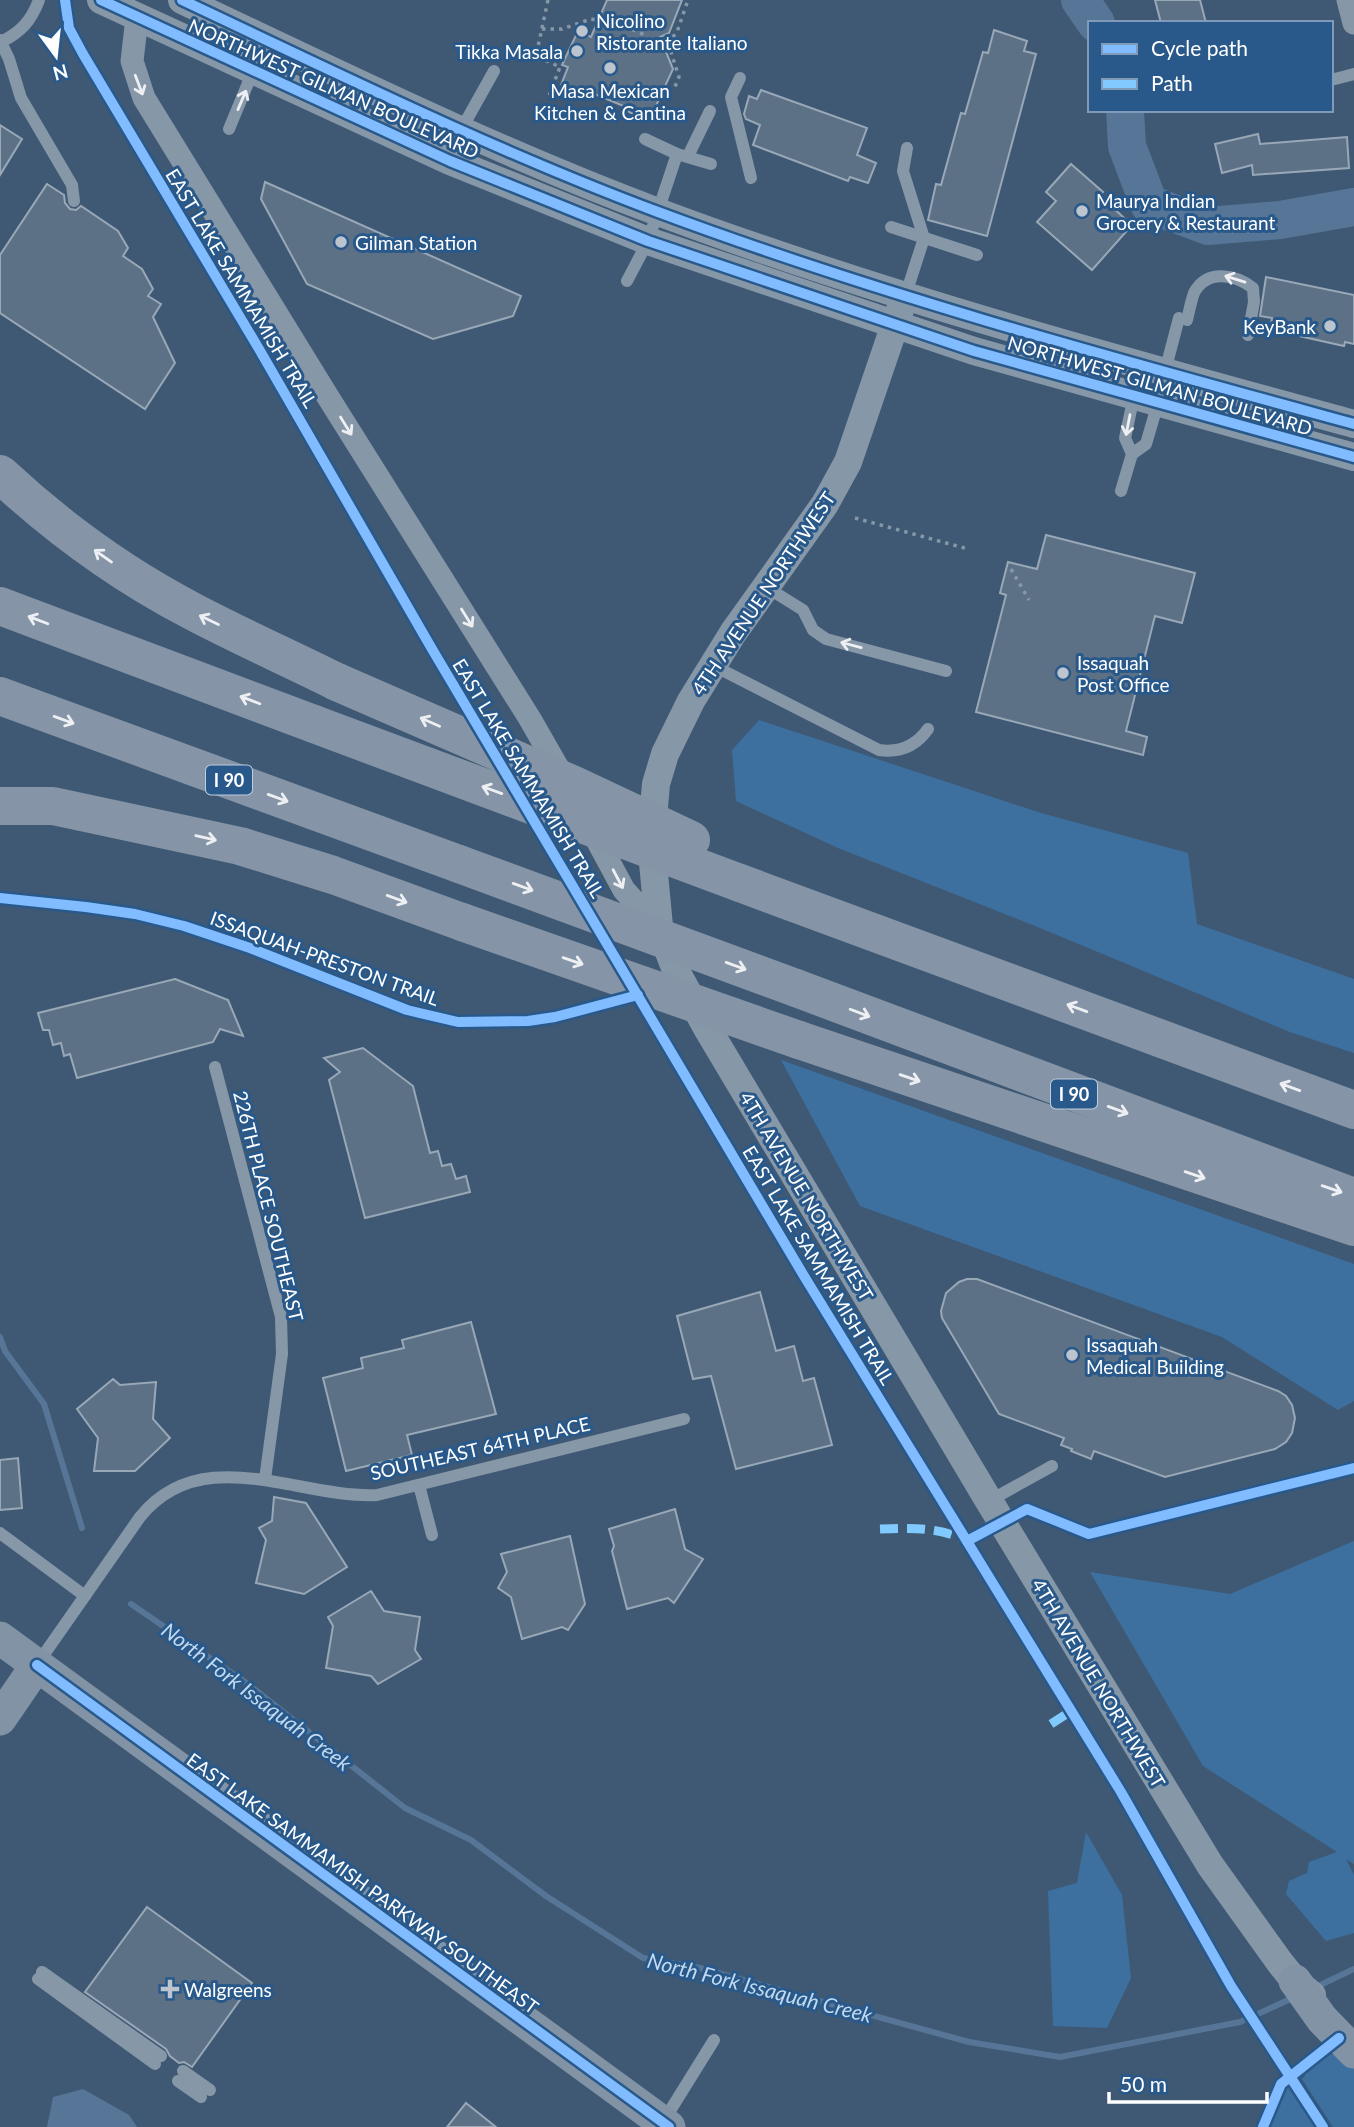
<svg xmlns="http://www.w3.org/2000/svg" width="1354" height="2127" font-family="Lato,sans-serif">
<rect width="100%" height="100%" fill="#3f5974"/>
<g fill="#3d709f">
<path d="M759 720 1041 813 1188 853 1197 924 1354 979V1053L1290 1032 1045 930 838 848 736 801 732 750Z"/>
<path d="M781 1060 1354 1264V1401L1338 1410 1222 1337 860 1206Z"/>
<path d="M1354 1541V1864L1346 1859 1354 1875V1933L1326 1941 1286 1894 1289 1881 1307 1873 1309 1862 1337 1852 1203 1766 1090 1572 1230 1594Z"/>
<path d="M1086 1832 1122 1895 1131 1978 1107 2028 1053 2026 1048 1891 1077 1883Z"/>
<path d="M1342 2053 1354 2062V2127H1333L1302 2079 1305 2076 1304 2070 1324 2055Z"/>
<path d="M1289 2085 1317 2127H1269L1283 2092Z"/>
</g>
<path fill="#577697" d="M83 2089 129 2115 137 2127H47L53 2097Z"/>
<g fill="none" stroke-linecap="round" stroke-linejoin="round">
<g stroke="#577697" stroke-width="6">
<path d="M0 1337 5 1351 44 1404 82 1528"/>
<path d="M131 1604 248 1684 405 1808 471 1840 546 1896 643 1958 700 1968 969 2042 1060 2057 1240 2022 1295 1997"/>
<path d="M1314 1988 1354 1969"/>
</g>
<g stroke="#577697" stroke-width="38">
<path d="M1080 0 1096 23"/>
<path d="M1125 110 1127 146 1149 204 1208 226 1280 220 1354 207"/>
</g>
</g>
<g fill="#5c7186" stroke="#99a8b7" stroke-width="2">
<path d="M607 0H682L669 33 660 37 673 69 649 121 629 112 626 107 585 90 583 94 561 85 568 67 562 65 578 31 591 37Z"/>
<path d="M1155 0H1200L1206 23H1161Z"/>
<path d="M994 30 1027 41 1024 51 1036 54 987 236 928 220 936 184 941 185 961 113 965 114 983 52 988 53Z"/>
<path d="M761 90 867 128 857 155 876 163 868 183 850 177 848 181 753 145 760 125 746 119 744 114 749 96 757 99Z"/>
<path d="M0 125 22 139 0 175Z"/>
<path d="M1258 134 1260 144 1347 137 1349 168 1253 175 1252 165 1222 173 1215 144Z"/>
<path d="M1071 164 1103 192 1100 196 1132 225 1092 270 1037 222 1056 201 1046 192Z"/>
<path d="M265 182 521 296 513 316 433 339 307 284 261 199Z"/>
<path d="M47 184 64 195 65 203 70 209 76 210 81 206 118 231 128 248 123 256 142 269 153 289 148 296 161 304 153 317 175 363 145 409 0 313V255Z"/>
<path d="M1266 277 1354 295V344L1345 342 1344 346 1290 334 1292 328 1271 323 1272 318 1260 316Z"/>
<path d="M1046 535 1195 573 1182 623 1155 616 1126 731 1147 737 1143 755 976 712 1006 595 1000 593 1008 562 1037 569Z"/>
<path d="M175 979 228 1000 243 1036 220 1029 213 1042 77 1078 70 1054 64 1056 61 1043 53 1045 49 1030H43L38 1013Z"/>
<path d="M363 1048 413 1086 430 1153 438 1151 442 1166 451 1164 456 1179 466 1176 470 1192 365 1218 329 1080 340 1072 324 1058Z"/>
<path d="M967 1279H977L1278 1391 1286 1396 1292 1405 1295 1418 1292 1433 1286 1442 1275 1449 1165 1477 1094 1451 1091 1459 1071 1451 1072 1449 1061 1445 1064 1438 999 1414 942 1318 941 1311 946 1293 959 1282Z"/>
<path d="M760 1292 776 1351 794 1346 803 1381 814 1378 832 1445 736 1469 711 1376 693 1379 677 1316Z"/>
<path d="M471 1322 496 1414 407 1435 412 1455 346 1471 323 1378 363 1368 361 1358 404 1348 402 1340Z"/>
<path d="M113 1379 120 1385 156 1382 153 1419 170 1438 135 1471H94L98 1438 77 1409Z"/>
<path d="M18 1458 22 1508 0 1510V1460Z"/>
<path d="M274 1497 306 1503 347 1567 304 1594 256 1583 266 1540 259 1528 272 1521Z"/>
<path d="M675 1509 685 1549 703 1559 674 1603 668 1598 627 1609 612 1551 614 1546 609 1529Z"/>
<path d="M570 1536 585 1604 568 1630 562 1627 522 1639 511 1597 498 1588 507 1572 501 1554Z"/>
<path d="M371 1591 384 1611 420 1617 415 1650 421 1659 378 1684 371 1676 326 1668 333 1626 328 1617Z"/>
<path d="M147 1907 252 1983 192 2067 184 2062 179 2063 170 2056 166 2049 85 1992Z"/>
<path d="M466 2103 496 2127H447Z"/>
</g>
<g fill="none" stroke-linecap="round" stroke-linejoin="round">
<g stroke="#8697a8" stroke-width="3.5" stroke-dasharray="3.5 5" stroke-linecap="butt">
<path d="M548 0 536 56 560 67 549 96"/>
<path d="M542 29H562L591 19 622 25 647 36"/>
<path d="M659 40 668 43 677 32 688 0"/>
<path d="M668 43 679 77 674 89"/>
<path d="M855 518 968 549"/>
<path d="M1011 569 1029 600"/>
</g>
<g stroke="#8697a8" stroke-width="12">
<path d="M0 40 9 59 21 98 72 185 74 201"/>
<path d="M1 42C21 32 31 21 39 0"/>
<path d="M740 78 731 97 751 178"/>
<path d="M1331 80 1354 74"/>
<path d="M229 129 253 71"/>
<path d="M408 129 443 140 461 130 494 71"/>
<path d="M645 139 677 154 711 164"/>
<path d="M688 156 710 111"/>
<path d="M891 227 977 255"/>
<path d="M627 281 648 241 677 154"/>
<path d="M905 297 924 238 903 171 907 148"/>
<path d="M1187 320C1189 312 1191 301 1194 293 1207 268 1236 275 1253 288L1254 302 1248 335"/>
<path d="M1164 375 1179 318"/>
<path d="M1132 454 1146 444 1158 403"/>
<path d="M1121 491 1132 454 1125 438 1134 396"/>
<path d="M766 587 803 610 813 630 826 639 946 671"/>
<path d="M714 666 879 750C900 753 916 746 928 729"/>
<path d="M215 1067 281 1317 282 1354 265 1479"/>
<path d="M419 1485 432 1535"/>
<path d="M989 1501 1052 1466"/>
<path d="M0 1533 85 1596"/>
<path d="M38 1663 140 1517C202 1440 299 1499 377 1495L684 1419"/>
<path d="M42 1972 161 2056"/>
<path d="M38 1979 155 2064"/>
<path d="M183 2071 210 2090"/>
<path d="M178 2081 201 2097"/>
<path d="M663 2122 714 2040"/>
<path d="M1263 2127 1281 2084 1338 2038"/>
</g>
<g stroke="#8697a8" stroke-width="23">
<path d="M1348 0 1354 23"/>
<path d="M137 18 132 61 144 98 328 397 530 719 566 782"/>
<path d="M590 827 624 890 634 901 657 913"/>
</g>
<g stroke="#8697a8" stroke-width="28">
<path d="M101 0 450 161 648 241 974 351 1354 457"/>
<path d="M182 0C339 74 495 151 658 212 886 297 1120 360 1354 424"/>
<path d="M904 298 848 462 825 504 733 633 691 701 665 754 656 784 651 842 659 926 677 973 707 1028 989 1501 1210 1865 1281 1964 1295 1981 1312 1995"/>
</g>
<g stroke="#8193a5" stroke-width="33">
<path d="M0 1638 669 2127"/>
<path d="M0 1719 37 1665"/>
<path d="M1295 1981 1322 2019 1354 2052"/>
</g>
<g stroke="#8595a7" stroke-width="38">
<path d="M0 474C57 527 123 575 192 611 239 636 289 658 337 682"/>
<path d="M0 606 314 724"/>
<path d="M0 696 459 864"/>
<path d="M0 806H53L240 846 333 875 462 922"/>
<path d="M740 883 1354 1110"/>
<path d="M796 988 1354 1197"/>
<path d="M799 1040 1354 1227"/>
</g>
<g stroke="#8595a7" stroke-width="38">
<path d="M337 682 574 785 691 840"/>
<path d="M314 724 740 883"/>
<path d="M459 864 796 988"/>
<path d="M462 922 799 1040"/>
</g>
<g stroke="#80caff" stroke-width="9" stroke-dasharray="18 9" stroke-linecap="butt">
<path d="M880 1529C908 1528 938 1527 963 1539"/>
<path d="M1051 1724 1071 1711"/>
</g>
<defs>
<g id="cycleway">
<path d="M65 0 69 28 83 54 259 349 432 649 804 1276 1121 1792 1231 1986 1323 2127"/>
<path d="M101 0 450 161 648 241 974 351 1354 457"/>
<path d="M182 0C339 74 495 151 658 212 886 297 1120 360 1354 424"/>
<path d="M0 898 86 907 135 914 184 926 250 948 407 1010 458 1022 528 1021 555 1017 638 995"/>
<path d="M967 1541 1027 1509 1089 1534 1354 1468"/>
<path d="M37 1665 669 2127"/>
<path d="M1263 2127 1281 2084 1339 2038"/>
</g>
</defs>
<use href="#cycleway" stroke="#29598a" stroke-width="15"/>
<use href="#cycleway" stroke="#80bcff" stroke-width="10"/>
</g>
<defs><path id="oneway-shaft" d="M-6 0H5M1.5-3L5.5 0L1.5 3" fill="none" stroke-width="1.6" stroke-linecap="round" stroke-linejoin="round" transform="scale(1.75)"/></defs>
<g stroke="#edeff2">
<use href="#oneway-shaft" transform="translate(139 85) rotate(69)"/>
<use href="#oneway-shaft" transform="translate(242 100) rotate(-67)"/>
<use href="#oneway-shaft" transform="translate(1235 279) rotate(-163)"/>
<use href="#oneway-shaft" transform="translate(1128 425) rotate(101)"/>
<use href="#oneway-shaft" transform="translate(346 426) rotate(58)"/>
<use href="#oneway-shaft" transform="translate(103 556) rotate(-145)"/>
<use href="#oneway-shaft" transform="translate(467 618) rotate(58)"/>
<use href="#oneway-shaft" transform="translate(38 620) rotate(-159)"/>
<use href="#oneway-shaft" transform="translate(209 620) rotate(-154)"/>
<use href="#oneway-shaft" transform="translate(851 645) rotate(-165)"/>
<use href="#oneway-shaft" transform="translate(250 700) rotate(-159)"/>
<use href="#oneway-shaft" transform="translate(64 720) rotate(20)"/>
<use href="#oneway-shaft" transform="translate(430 722) rotate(-156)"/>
<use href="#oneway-shaft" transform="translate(492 790) rotate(-160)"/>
<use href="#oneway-shaft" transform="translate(278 798) rotate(20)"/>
<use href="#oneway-shaft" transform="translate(206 838) rotate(13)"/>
<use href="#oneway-shaft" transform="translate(618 879) rotate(62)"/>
<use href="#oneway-shaft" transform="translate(523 887) rotate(20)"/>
<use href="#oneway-shaft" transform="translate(397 899) rotate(20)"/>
<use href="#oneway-shaft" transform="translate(573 961) rotate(19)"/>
<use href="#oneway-shaft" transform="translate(736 966) rotate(20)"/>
<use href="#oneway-shaft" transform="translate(1077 1008) rotate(-160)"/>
<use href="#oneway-shaft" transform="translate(860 1013) rotate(21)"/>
<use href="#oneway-shaft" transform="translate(910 1078) rotate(19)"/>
<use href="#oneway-shaft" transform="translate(1290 1087) rotate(-160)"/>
<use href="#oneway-shaft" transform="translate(1118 1110) rotate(20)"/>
<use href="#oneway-shaft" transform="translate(1195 1175) rotate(19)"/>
<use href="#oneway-shaft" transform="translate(1332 1189) rotate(19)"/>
</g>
<g fill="#bcc5ce" stroke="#29598a" stroke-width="2.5">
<circle cx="582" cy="31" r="7"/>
<circle cx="577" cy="51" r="7"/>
<circle cx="610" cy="68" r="7"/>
<circle cx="1082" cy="211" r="7"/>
<circle cx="341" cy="242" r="7"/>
<circle cx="1330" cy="326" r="7"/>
<circle cx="1063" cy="673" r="7"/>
<circle cx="1072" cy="1355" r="7"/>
<path d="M166.5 1978.5h7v7h7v7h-7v7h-7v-7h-7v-7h7z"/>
</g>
<g text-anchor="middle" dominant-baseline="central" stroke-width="6" stroke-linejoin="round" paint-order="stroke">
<g fill="#29598a" stroke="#bfcddc" stroke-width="2">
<rect x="206" y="765.5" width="46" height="29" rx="5"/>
<rect x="1051" y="1079.5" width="46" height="29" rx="5"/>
</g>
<g font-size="18" font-weight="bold" fill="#fff">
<text x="229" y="780">I 90</text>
<text x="1074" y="1094">I 90</text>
</g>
<g font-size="19" fill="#fff" stroke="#29598a" text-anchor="start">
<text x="596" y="20">Nicolino<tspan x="596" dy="22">Ristorante Italiano</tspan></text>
<text x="563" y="51" text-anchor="end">Tikka Masala</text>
<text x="610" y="90" text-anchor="middle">Masa Mexican<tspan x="610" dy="22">Kitchen &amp; Cantina</tspan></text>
<text x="1096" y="200">Maurya Indian<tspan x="1096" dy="22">Grocery &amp; Restaurant</tspan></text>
<text x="355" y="242">Gilman Station</text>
<text x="1316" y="326" text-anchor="end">KeyBank</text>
<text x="1077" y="662">Issaquah<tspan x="1077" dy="22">Post Office</tspan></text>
<text x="1086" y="1344">Issaquah<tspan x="1086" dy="22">Medical Building</tspan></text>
<text x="184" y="1989">Walgreens</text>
</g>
<g font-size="19" fill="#fff" stroke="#29598a">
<text transform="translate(334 88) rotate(24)">NORTHWEST GILMAN BOULEVARD</text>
<text transform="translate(242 288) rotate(59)">EAST LAKE SAMMAMISH TRAIL</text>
<text transform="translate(1160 385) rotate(16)">NORTHWEST GILMAN BOULEVARD</text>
<text transform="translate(763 593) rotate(-56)">4TH AVENUE NORTHWEST</text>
<text transform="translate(529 778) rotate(59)">EAST LAKE SAMMAMISH TRAIL</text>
<text transform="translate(325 958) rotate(20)">ISSAQUAH-PRESTON TRAIL</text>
<text transform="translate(807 1196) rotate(59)">4TH AVENUE NORTHWEST</text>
<text transform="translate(269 1206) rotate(76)">226TH PLACE SOUTHEAST</text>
<text transform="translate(819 1265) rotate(59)">EAST LAKE SAMMAMISH TRAIL</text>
<text transform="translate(480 1448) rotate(-13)">SOUTHEAST 64TH PLACE</text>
<text transform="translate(1099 1683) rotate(59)">4TH AVENUE NORTHWEST</text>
<text transform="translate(363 1883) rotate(36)">EAST LAKE SAMMAMISH PARKWAY SOUTHEAST</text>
</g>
<g font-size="21" font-style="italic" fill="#c2daf0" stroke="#29598a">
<text transform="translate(257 1696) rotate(37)">North Fork Issaquah Creek</text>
<text transform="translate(760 1987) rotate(14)">North Fork Issaquah Creek</text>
</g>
</g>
<rect x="1088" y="21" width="245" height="91" fill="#29598a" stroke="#7f9bb9" stroke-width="2"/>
<rect x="1102" y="44" width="35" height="10" fill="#80bcff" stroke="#7f9bb9" stroke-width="2"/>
<text x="1151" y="56" font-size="21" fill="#ffffff">Cycle path</text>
<rect x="1102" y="79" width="35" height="10" fill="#80caff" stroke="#7f9bb9" stroke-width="2"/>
<text x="1151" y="91" font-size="21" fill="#ffffff">Path</text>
<g transform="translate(56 56) rotate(165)" stroke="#29598a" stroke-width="5" paint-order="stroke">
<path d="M0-5L12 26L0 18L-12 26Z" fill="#ffffff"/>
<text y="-10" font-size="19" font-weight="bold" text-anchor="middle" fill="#ffffff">N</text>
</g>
<path d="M1109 2092v10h158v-10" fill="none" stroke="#ffffff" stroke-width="3.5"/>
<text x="1120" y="2092" font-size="21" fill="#ffffff" stroke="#29598a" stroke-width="5" paint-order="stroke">50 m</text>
</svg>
